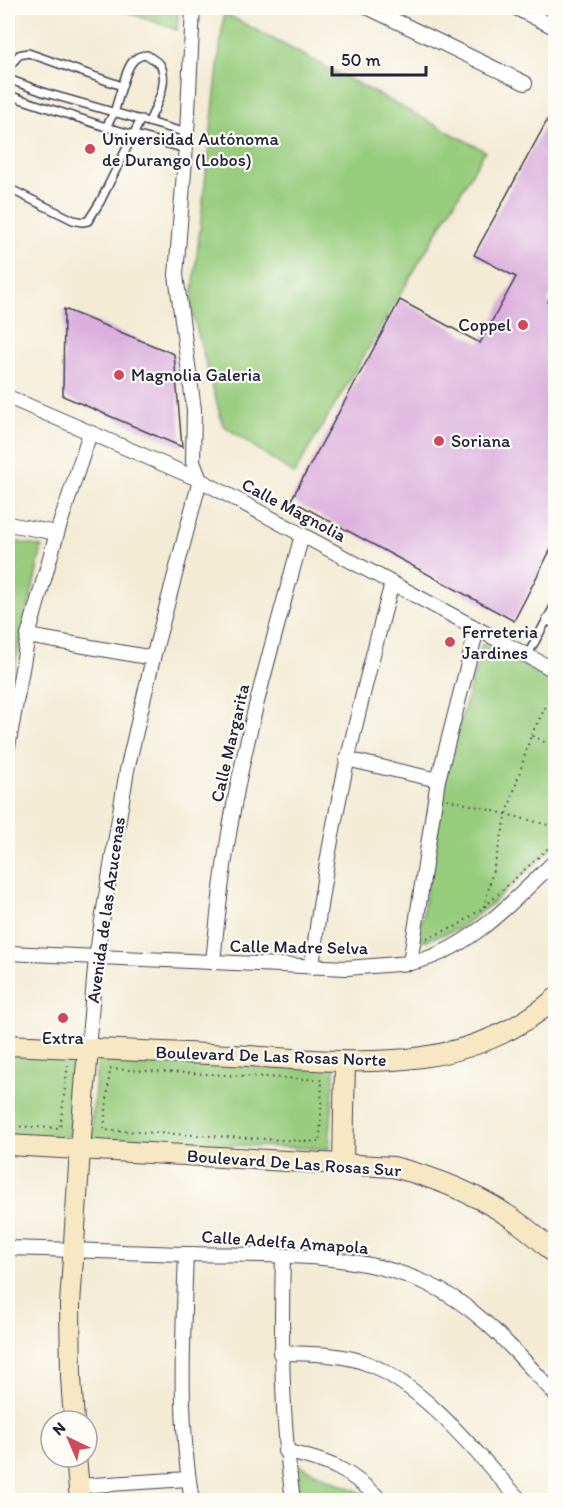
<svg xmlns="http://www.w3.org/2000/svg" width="563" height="1508" font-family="Itim,sans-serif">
<rect width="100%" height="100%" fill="#fdfcf7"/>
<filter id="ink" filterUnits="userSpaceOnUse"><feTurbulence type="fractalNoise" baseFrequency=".0167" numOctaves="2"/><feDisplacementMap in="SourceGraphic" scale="12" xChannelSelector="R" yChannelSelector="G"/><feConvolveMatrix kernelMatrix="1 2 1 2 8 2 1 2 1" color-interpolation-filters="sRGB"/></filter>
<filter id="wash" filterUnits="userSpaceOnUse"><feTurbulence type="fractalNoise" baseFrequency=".008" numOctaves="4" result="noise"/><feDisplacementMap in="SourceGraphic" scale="24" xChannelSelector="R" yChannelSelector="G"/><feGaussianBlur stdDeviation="1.35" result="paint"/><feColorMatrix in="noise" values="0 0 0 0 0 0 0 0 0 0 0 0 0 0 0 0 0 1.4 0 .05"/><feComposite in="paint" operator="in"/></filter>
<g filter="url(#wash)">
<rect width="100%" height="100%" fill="#f3ebd4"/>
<g fill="#98cc7d" stroke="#5d775c" stroke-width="1.5">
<path d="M116 8H179L177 30Z"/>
<path d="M224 13 485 151 294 474 223 425 191 309Z"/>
<path d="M8 540 42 547 8 699Z"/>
<path d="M482 644 555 682V845L490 905 458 929 418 943 444 781Z"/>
<path d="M8 1052 78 1055 70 1137 8 1135Z"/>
<path d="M98 1057 335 1065 329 1149 90 1139Z"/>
<path d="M292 1462 361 1493 368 1500H299Z"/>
</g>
<g id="blocks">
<g fill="#dbafdd">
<path d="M555 106V287L548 302 555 306V541L514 621 291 500 400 300 480 343 516 277 474 255Z"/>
<path d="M64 309 174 354 182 447 63 396Z"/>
</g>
</g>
</g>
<g filter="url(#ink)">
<use href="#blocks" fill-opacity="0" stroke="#414052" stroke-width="1.5"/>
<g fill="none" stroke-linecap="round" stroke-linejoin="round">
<defs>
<g id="lane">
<path d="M8 68 19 55 28 53 122 86 114 113 106 127"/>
<path d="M8 79 46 93 187 133"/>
<path d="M122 86C127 72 130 55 147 55L160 64C170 82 156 105 149 122"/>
<path d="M8 95 106 127 186 149"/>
<path d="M8 188 73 220 82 222 88 221 100 202 141 119"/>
<path d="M546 620 556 625"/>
<path d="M527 656 556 603"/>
</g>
<g id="street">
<path d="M193 8 187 133 176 275 194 410 193 462 200 480"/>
<path d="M369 8 525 83"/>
<path d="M516 8 556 28"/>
<path d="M8 397 200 480 556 671"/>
<path d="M8 524 57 533"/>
<path d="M28 636 153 658"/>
<path d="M8 747 28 636 57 533 90 433"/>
<path d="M346 759 438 780"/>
<path d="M8 953 347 968 410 963C468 952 515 899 556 860"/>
<path d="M213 962C217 922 221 881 228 840 244 737 275 636 302 535"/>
<path d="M410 963 438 780 477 629"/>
<path d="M312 967C327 834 357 712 392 583"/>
<path d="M88 1049 96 957 127 770 153 658 200 480"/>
<path d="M8 1248C68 1249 128 1253 189 1254 267 1256 353 1250 426 1283 479 1306 517 1354 556 1395"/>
<path d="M186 1254C183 1335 178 1420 192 1500"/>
<path d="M283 1256C281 1339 281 1418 293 1500"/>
<path d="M280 1353C310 1354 344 1353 371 1365 428 1390 478 1455 520 1500"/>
<path d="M285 1451C330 1462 347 1468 381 1500"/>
<path d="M78 1486 188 1479"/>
</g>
<g id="secondary">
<path d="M8 1045C82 1048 156 1052 230 1055 345 1061 461 1080 556 998"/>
<path d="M8 1145 393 1167C454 1182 511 1209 556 1255"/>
<path d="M343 1162 345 1062"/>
<path d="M74 1421 71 1378 70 1305 80 1150 88 1049"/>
<path d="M76 1457 80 1500"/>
</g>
</defs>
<use href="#lane" stroke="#414052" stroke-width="10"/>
<use href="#street" stroke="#414052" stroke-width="16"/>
<use href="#secondary" stroke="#414052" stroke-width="22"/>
<g stroke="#414052" stroke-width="2" stroke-dasharray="1.5 4.5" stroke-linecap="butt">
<path d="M531 735 556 687"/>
<path d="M447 799 556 827"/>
<path d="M484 907 507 814 531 735 556 748"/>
<path d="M427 938 457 926 484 907 556 841"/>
<path d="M110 1069 322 1080 320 1142 104 1130Z"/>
<path d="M8 1126 60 1128 68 1064"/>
</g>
<use href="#lane" stroke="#fff" stroke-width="7"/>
<use href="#street" stroke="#fff" stroke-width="14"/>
<use href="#secondary" stroke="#f7e8c3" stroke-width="20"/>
</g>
</g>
<g fill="#d1495b" stroke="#fdfcf7" stroke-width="2">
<circle cx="90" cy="149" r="6"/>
<circle cx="523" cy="325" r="6"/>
<circle cx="119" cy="375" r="6"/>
<circle cx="439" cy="441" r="6"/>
<circle cx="450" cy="642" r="6"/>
<circle cx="63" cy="1018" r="6"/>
</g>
<g text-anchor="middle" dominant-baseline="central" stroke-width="4.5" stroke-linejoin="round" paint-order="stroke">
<g font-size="18" fill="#22223b" stroke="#fdfcf7" text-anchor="start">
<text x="102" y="139">Universidad Autónoma<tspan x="102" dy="21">de Durango (Lobos)</tspan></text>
<text x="511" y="325" text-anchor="end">Coppel</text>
<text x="131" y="375">Magnolia Galeria</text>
<text x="451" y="441">Soriana</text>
<text x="462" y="632">Ferreteria<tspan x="462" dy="21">Jardines</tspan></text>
<text x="63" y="1038" text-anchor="middle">Extra</text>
</g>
<g font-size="18" fill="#22223b" stroke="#fdfcf7">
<text transform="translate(294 510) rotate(28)">Calle Magnolia</text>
<text transform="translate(230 743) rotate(-77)">Calle Margarita</text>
<text transform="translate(106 910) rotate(-82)">Avenida de las Azucenas</text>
<text transform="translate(299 947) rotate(1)">Calle Madre Selva</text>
<text transform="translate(271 1056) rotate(2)">Boulevard De Las Rosas Norte</text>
<text transform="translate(294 1163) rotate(4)">Boulevard De Las Rosas Sur</text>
<text transform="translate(285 1242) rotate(4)">Calle Adelfa Amapola</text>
</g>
</g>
<rect width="563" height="1508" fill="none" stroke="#fdfcf7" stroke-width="30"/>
<g transform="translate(69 1439) rotate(316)"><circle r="28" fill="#fdfcf7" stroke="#a5a5ac" stroke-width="1.5"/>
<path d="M0-4.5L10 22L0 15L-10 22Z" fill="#d1495b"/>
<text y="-9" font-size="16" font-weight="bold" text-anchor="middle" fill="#22223b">N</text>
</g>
<path d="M332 66v9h94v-9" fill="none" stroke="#22223b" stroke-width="3"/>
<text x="341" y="66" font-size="18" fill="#22223b" stroke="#fdfcf7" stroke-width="4.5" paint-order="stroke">50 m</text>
</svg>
